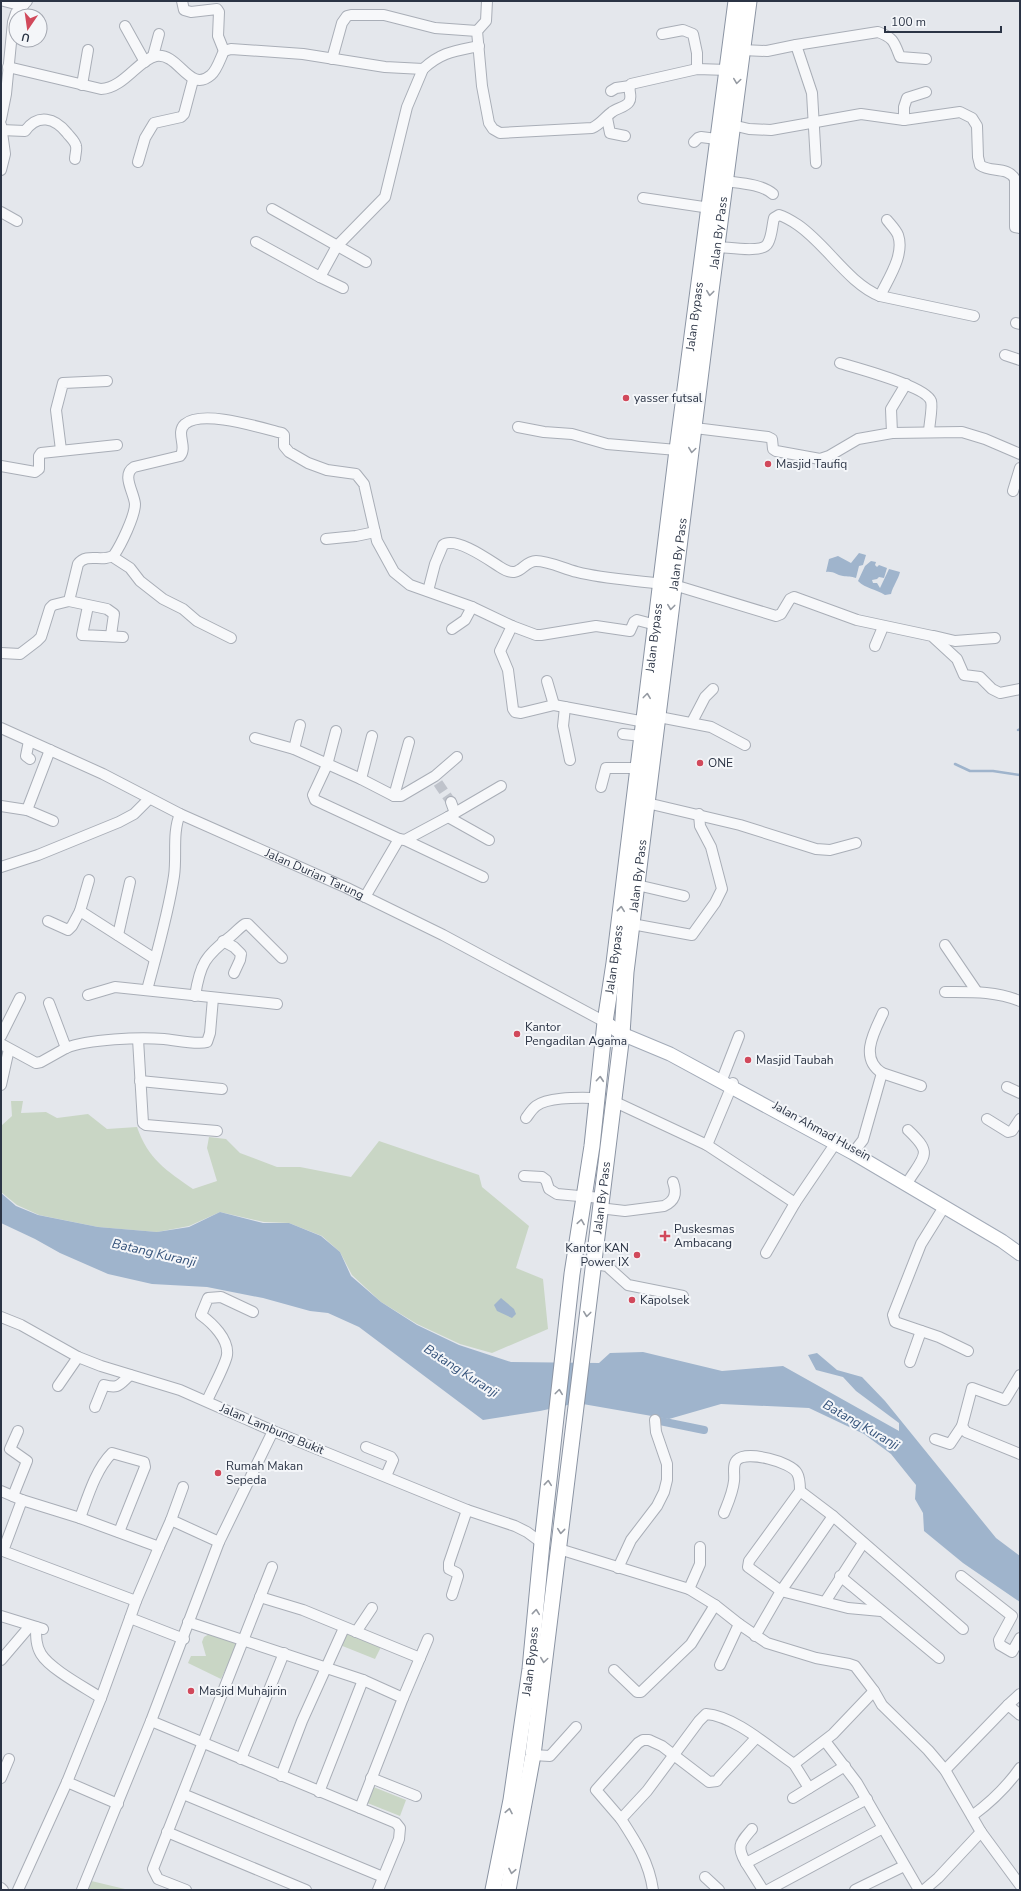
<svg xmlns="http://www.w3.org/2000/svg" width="1021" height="1891" font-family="'Nunito Sans',sans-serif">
<rect width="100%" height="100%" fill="#e4e7ec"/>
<g fill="#c9d6c5">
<path d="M11 1101H23L21 1113 46 1112 57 1118 88 1114 107 1129 137 1127C148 1159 167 1171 193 1189L217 1181 207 1148 209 1137 226 1139 240 1153 277 1167H300L351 1177 379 1141 479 1175 482 1187 529 1226 516 1268 543 1279 548 1329 492 1353 460 1344 417 1324 381 1302 352 1275 340 1252 322 1236 289 1223 264 1222 220 1212 189 1226 157 1232 98 1227 39 1215 17 1205 1 1192V1126L12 1116Z"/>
<path d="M348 1630 382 1645 375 1659 340 1645Z"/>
<path d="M211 1633 238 1642 221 1679 188 1663 191 1656H206L202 1642 204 1637Z"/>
<path d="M371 1786 406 1800 400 1816 365 1802Z"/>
<path d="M83 1879 129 1890H79Z"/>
</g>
<g fill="#9fb4cc">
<path d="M859 553 866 555 863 565 859 566 856 578C851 576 848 577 843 576 836 575 834 571 826 572L829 559 838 556 851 563Z"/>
<path d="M871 561 876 562 875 565 877 567 879 565 887 568 884 578 879 577 877 579 872 580 873 583H877L880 588 889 569 900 572C898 580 893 586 891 594L885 595C876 589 866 589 858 581L865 566Z"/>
<path d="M1 1193 16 1206 38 1215 98 1227 157 1232 189 1227 220 1212 263 1223H289L321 1236 340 1252 351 1276 381 1302 417 1325 459 1345 511 1362 599 1363 610 1353 643 1352 722 1371 783 1366 899 1431V1423L856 1391 843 1377 816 1370 808 1355 817 1353 837 1370 862 1377 885 1401 996 1538 1020 1556V1602L963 1563 924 1531 923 1513 915 1499 916 1485 891 1454 864 1434 809 1408 721 1404 669 1419 577 1403 540 1411 483 1420 359 1327 328 1313 310 1311 263 1298 207 1287 152 1284 108 1274 60 1253 35 1239 1 1223Z"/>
<path d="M501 1298 514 1309 516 1314 512 1318 497 1311 494 1305Z"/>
</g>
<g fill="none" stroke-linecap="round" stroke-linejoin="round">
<g stroke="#9fb4cc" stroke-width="2.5">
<path d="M1018 730 1020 729"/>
<path d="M955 764 970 771H993L1020 775"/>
</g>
<path stroke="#9fb4cc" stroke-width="8" d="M656 1414 655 1420 704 1430"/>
<path stroke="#bfc3cb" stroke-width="10" stroke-dasharray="10 5" stroke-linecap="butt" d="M438 783 451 802"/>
<defs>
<g id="minor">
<path d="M4 1 23 6"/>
<path d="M182 1 184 10 191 12 217 9 219 12 218 36 224 51"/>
<path d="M125 26 145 62"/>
<path d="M477 31 486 21 487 1"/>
<path d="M662 34 683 30 693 34 697 53V69"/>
<path d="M796 45 812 93 816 163"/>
<path d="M742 50 767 51 796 45 878 32C894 38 894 42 900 57L926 59"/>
<path d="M153 56 159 34"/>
<path d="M332 59 342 23 347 16 351 15H384L435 28 477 31 482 86 489 123 493 129 500 133 592 128C601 124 605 117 612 112 617 108 626 107 629 102 633 96 627 90 631 84L697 69 728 70"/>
<path d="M8 67 101 89C124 88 139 59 156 56 179 52 189 94 211 75 217 70 220 59 224 51L231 49 303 54 385 67 423 69C441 52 455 51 479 46"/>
<path d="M82 85 88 50"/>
<path d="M611 91 616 88 630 86"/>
<path d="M607 118 610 133 625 136"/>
<path d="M1 119 6 94 13 22 16 13 27 1"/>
<path d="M904 120 960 112 972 118 977 126 978 157 980 165C991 173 1007 166 1015 179V227L1020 228"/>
<path d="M1 125 5 154 1 170"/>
<path d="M732 125 749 129 771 130 861 114 904 120V107L907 98 926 92"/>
<path d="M1 130 25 131C38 113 55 118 67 133 70 137 75 141 76 146 77 150 75 155 75 159"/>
<path d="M694 142 698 138 701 137 724 140"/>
<path d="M138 162 145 138 154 123 181 117 184 114 193 80"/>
<path d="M725 181C739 183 762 184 773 194"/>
<path d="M643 198 710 208"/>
<path d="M272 209 366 262"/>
<path d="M1 212 17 221"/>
<path d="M256 242 320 277 337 246 385 197 407 107 423 69"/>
<path d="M717 247C728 247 763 254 768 243 772 236 772 226 774 218L779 215C786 217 792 221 798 225 827 245 848 283 880 296L974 316"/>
<path d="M320 277 343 288"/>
<path d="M880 296C888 279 905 255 898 235 896 230 891 225 887 220"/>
<path d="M1016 323 1020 324"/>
<path d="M1005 355 1020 360"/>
<path d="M840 363C856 368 926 386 931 401 933 407 929 425 929 432"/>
<path d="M518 427 544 432 572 434 607 444 677 450"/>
<path d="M695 428 768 437 772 439 773 449 776 451 820 459 829 456 858 439 892 433 891 409 906 384"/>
<path d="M892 433 962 432 985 439 1020 454"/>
<path d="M61 450 56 410 63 383 107 381"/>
<path d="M1 466 35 472 39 469V456L41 453 117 445"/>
<path d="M1013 491 1020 468"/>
<path d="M326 539 356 536 375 532"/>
<path d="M113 557 130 568 140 581 163 599 183 609 197 621 231 638"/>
<path d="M674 585 776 616 781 614 790 599 794 597 857 620 932 636 957 659 964 675 980 677 992 689 1000 693 1020 689"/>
<path d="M428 591 435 564 443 545C456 536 489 560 500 567 521 581 522 561 536 561 549 561 564 569 577 572 604 579 633 580 662 584"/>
<path d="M69 601 107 609 114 614 111 635"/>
<path d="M88 606 82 635 123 637"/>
<path d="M512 626 500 651 508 670 513 709 515 712 521 713 554 705 645 722"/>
<path d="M452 629 465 620 472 607"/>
<path d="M934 636 955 641 995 638"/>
<path d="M875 646 883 627"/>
<path d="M1 653 20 654 37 641 41 637 50 608 53 605 69 601 78 564C87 552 103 563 114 555 121 545 135 516 135 504 134 492 121 475 134 467L180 456C188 447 175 433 185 424 203 409 261 428 282 433L284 435V446L289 452 308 463 327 470 356 474 364 484 377 541 394 572 410 585 472 607 512 626 536 635H541L596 626 630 631 634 622 637 620 656 625"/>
<path d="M547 681 554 705"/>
<path d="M565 707 563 726 570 760"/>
<path d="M659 717 711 727 745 745"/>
<path d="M692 722 705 697 713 689"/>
<path id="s1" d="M1 728 103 774 180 814 347 888 443 935 605 1022"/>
<path d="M336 731 327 765 313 795 315 800 399 839"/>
<path d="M623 734 642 736"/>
<path d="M255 738 294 749 361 779 394 796H401L435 776 457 757"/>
<path d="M29 741 26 756 30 759"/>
<path d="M294 749 300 725"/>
<path d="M361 779 372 736"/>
<path d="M601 787 606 768H638"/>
<path d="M394 796 409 742"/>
<path d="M451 802 455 813"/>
<path d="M647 803 740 825 816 849 830 850 856 843"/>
<path d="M1 806 27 810 53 821"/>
<path d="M27 810 50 750"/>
<path d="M448 817 489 840"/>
<path d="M405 840 483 877"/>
<path d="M1 867 38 855 119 822 134 814 149 799"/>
<path d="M89 880 80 911 155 959"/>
<path d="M637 885 684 896"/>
<path d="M365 897 399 839 405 840 448 817 501 786"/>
<path d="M48 921 68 930 72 926 80 911"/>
<path d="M632 924 692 935 715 903 722 889 711 847 700 826 699 814"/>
<path d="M118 935 130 882"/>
<path d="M223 941 234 947 241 954 240 960 234 973"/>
<path d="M945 945 977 992"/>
<path d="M147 990C157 952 168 915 174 876 177 856 172 833 180 814"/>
<path d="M945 992C972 992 995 991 1020 1001"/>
<path d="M88 995 115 987 277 1004"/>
<path d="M195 996C200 964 205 956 231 936 236 932 240 927 245 924H248L282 958"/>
<path d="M49 1003 66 1048C88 1039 140 1037 164 1039 175 1040 197 1045 207 1042L210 1033 213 998"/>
<path d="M1 1036 20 998"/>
<path d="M138 1039 143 1123 146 1125 217 1131"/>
<path d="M1 1044 36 1063 41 1062 66 1048"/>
<path d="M882 1073C859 1058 874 1032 883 1013"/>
<path d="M723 1077 739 1036"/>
<path d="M140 1081 222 1089"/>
<path d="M1 1085 9 1049"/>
<path d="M1007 1087 1020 1093"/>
<path d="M613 1101 707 1145 795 1203"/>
<path d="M526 1118C529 1114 532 1109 536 1106 549 1096 582 1098 598 1098"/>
<path d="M987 1119 1008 1132 1012 1131 1020 1119"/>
<path d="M908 1130C932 1153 926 1154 909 1180"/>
<path d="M707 1145 733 1083"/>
<path d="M856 1149 863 1140 882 1073 921 1086"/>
<path d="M524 1176 542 1177 546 1180 549 1189 557 1194 601 1198"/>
<path d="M944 1207 921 1244 893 1315 895 1322 939 1337 968 1351"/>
<path d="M599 1208 625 1211 664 1206C675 1201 677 1193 673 1182"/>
<path d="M766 1253 795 1203 835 1144"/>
<path d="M594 1264 607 1266 628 1285 683 1296"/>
<path d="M1 1317 21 1325 78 1357 101 1366 180 1390 273 1431 467 1510 515 1526 527 1532 542 1543"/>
<path d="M910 1362 921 1331"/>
<path d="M1020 1375 1005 1400 972 1388 962 1426 966 1432 1020 1454"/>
<path d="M58 1386 78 1357"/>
<path d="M207 1401C211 1391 226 1364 227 1355 229 1339 212 1323 201 1315L208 1298 221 1297 253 1312"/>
<path d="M95 1407 104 1385C119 1389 119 1385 130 1375"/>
<path d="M935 1439 950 1444 962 1426"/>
<path d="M366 1447 391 1457 393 1460 386 1476"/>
<path d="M1 1491 22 1500 80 1518 159 1547 171 1520 219 1542"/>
<path d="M800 1491 833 1516 963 1629"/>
<path d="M13 1496 27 1461 10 1449 18 1431"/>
<path d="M22 1500 3 1551 136 1601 159 1547"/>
<path d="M724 1513C728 1503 733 1492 734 1481 735 1475 732 1465 737 1460 747 1450 791 1462 797 1473 800 1478 800 1485 800 1491L749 1561 748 1567 781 1591 848 1608 881 1611"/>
<path d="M80 1518C88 1496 96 1469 112 1453L144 1462 145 1467 119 1532"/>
<path d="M171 1520 183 1487"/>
<path d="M559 1549 689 1589 715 1605 739 1624 767 1643 816 1658 849 1664 855 1666 874 1691 882 1705 928 1750 945 1770 981 1832 1020 1885"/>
<path d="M618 1568 631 1540 657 1506 664 1492 667 1480V1464L656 1432 655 1420"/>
<path d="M840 1576 939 1658"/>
<path d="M961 1576 1012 1616 999 1640 1000 1645 1012 1652 1020 1638"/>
<path d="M689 1589 700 1564V1547"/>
<path d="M452 1595 458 1576 457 1573 449 1569V1563L467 1510"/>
<path d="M260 1597 303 1610 420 1658"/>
<path d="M136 1601 130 1618 184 1639"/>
<path d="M825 1602 863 1543"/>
<path d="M1 1616 43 1629"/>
<path d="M188 1622 363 1680 403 1698 360 1808 396 1823 400 1828 399 1839 378 1890"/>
<path d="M36 1627C36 1637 36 1646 41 1654 50 1669 86 1688 101 1698"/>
<path d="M356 1632 372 1608"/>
<path d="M755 1636 781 1591 833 1516"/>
<path d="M1 1660 30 1626"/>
<path d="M720 1665 739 1624"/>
<path d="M614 1670 637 1692H641L691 1644 715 1605"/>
<path d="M403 1698 428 1639"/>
<path d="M1008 1705 1020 1694"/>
<path d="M151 1721 360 1808"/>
<path d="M825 1741 857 1783 919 1890"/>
<path d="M533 1755 550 1756 576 1727"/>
<path d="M241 1759 284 1653"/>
<path d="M794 1764 809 1788"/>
<path d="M945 1770 1008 1705 1020 1715"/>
<path d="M281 1776 302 1721 344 1628"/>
<path d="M1 1778 9 1759"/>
<path d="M371 1778 416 1796"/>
<path d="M319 1792 363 1680"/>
<path d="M183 1794 383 1877"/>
<path d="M793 1798 845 1766"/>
<path d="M118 1804 67 1782 101 1698 130 1618"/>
<path d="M972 1816C991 1802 1006 1788 1020 1768"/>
<path d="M621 1819 596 1790 638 1743 643 1740H649L662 1746 709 1782 717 1781 719 1778 756 1738"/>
<path d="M167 1832 306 1890"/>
<path d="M746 1863C736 1846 740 1843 752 1829"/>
<path d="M705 1877 719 1890"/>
<path d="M1 1888 3 1890"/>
<path d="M18 1890 67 1782"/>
<path d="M82 1890 151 1721 219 1542 273 1431"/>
<path d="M186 1890 158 1879 153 1869 272 1567"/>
<path d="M653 1890C649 1862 636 1842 621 1819L647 1791 699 1721 706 1714C735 1716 770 1748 794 1764L833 1734 874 1691"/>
<path d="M763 1890 746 1863 867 1799"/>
<path d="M768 1890 883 1828"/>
<path d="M855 1890 904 1866"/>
<path d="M924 1890 938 1878 981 1832"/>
</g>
<path id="major" d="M605 1022 622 1034 670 1054 853 1153 1002 1241 1020 1254"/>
<g id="highway">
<path id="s2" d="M493 1890 511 1800 530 1669 542 1543 572 1274 592 1146 605 1022 614 963 677 450 736 1"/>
<path id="s3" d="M508 1890 533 1755 622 1034 626 972 711 291 749 1"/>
</g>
</defs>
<use href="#minor" stroke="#a9aeb7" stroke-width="12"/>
<use href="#major" stroke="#a3abb8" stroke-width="15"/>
<use href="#highway" stroke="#8b94a3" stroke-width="17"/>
<use href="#minor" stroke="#f7f8fa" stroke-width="10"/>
<use href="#major" stroke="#fff" stroke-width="13"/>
<use href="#highway" stroke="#fff" stroke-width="15"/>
</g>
<defs><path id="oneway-chevron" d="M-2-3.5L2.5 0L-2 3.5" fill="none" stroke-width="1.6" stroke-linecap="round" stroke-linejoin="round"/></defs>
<g stroke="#959aa2">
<use href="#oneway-chevron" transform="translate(737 81) rotate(98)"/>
<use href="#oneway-chevron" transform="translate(710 293) rotate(97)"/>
<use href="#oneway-chevron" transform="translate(692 450) rotate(98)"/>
<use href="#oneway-chevron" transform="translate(671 607) rotate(97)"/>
<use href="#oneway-chevron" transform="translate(647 696) rotate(-83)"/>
<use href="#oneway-chevron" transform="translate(621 909) rotate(-84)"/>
<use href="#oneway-chevron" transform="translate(600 1079) rotate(-85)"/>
<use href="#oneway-chevron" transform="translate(581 1222) rotate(-81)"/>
<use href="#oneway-chevron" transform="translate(587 1314) rotate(97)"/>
<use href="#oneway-chevron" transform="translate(559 1392) rotate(-83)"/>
<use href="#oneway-chevron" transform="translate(548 1483) rotate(-84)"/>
<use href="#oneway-chevron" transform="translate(561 1531) rotate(96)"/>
<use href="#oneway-chevron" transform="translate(536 1612) rotate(-84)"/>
<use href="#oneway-chevron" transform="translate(544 1660) rotate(98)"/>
<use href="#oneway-chevron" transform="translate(509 1811) rotate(-79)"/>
<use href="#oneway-chevron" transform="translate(512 1871) rotate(101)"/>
</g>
<g fill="#d1495b" stroke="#f4f6f9" stroke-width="1.5">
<circle cx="626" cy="398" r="4"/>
<circle cx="768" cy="464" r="4"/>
<circle cx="700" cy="763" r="4"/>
<circle cx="517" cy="1034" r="4"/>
<circle cx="748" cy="1060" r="4"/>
<path d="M663 1230h4v4h4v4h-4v4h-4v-4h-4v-4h4z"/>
<circle cx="637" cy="1255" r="4"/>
<circle cx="632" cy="1300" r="4"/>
<circle cx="218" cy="1473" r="4"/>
<circle cx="191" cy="1691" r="4"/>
</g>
<g text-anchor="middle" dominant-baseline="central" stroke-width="4" stroke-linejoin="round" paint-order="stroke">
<g font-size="12" fill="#2b3445" stroke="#f4f6f9">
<text stroke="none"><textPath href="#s3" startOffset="1671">Jalan By Pass</textPath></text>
<text stroke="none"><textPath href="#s2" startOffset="1587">Jalan Bypass</textPath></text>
<text stroke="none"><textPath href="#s3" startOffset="1347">Jalan By Pass</textPath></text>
<text stroke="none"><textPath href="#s2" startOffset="1263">Jalan Bypass</textPath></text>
<text stroke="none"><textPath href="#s1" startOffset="346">Jalan Durian Tarung</textPath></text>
<text stroke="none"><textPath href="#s3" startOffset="1023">Jalan By Pass</textPath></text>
<text stroke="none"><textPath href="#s2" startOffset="939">Jalan Bypass</textPath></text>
<text transform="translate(822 1131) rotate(29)">Jalan Ahmad Husein</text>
<text stroke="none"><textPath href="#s3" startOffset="699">Jalan By Pass</textPath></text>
<text transform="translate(272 1429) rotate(23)">Jalan Lambung Bukit</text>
<text stroke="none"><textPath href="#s2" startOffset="232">Jalan Bypass</textPath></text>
</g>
<g font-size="12" fill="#2b3445" stroke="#f4f6f9" text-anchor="start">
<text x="634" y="398">yasser futsal</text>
<text x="776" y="464">Masjid Taufiq</text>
<text x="708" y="763">ONE</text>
<text x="525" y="1027">Kantor<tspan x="525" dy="14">Pengadilan Agama</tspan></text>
<text x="756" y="1060">Masjid Taubah</text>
<text x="674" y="1229">Puskesmas<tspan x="674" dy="14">Ambacang</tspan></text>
<text x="629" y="1248" text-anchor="end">Kantor KAN<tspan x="629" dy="14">Power IX</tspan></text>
<text x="640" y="1300">Kapolsek</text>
<text x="226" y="1466">Rumah Makan<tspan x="226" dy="14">Sepeda</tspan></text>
<text x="199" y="1691">Masjid Muhajirin</text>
</g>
<g font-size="13" font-style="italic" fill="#34527a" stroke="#f4f6f9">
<text transform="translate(154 1253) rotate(13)">Batang Kuranji</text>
<text transform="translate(461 1371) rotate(33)">Batang Kuranji</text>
<text transform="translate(861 1425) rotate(30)">Batang Kuranji</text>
</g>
</g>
<rect width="1021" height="1891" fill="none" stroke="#2b3445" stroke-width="4"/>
<g transform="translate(28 28) rotate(193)"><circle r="19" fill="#f4f6f9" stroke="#a4a8b1"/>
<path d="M0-3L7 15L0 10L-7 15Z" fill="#d1495b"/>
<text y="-6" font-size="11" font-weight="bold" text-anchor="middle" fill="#2b3445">U</text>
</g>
<path d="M885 26v6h116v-6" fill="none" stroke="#2b3445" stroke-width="2"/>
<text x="891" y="26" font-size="12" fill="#2b3445" stroke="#f4f6f9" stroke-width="3" paint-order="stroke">100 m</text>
</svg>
